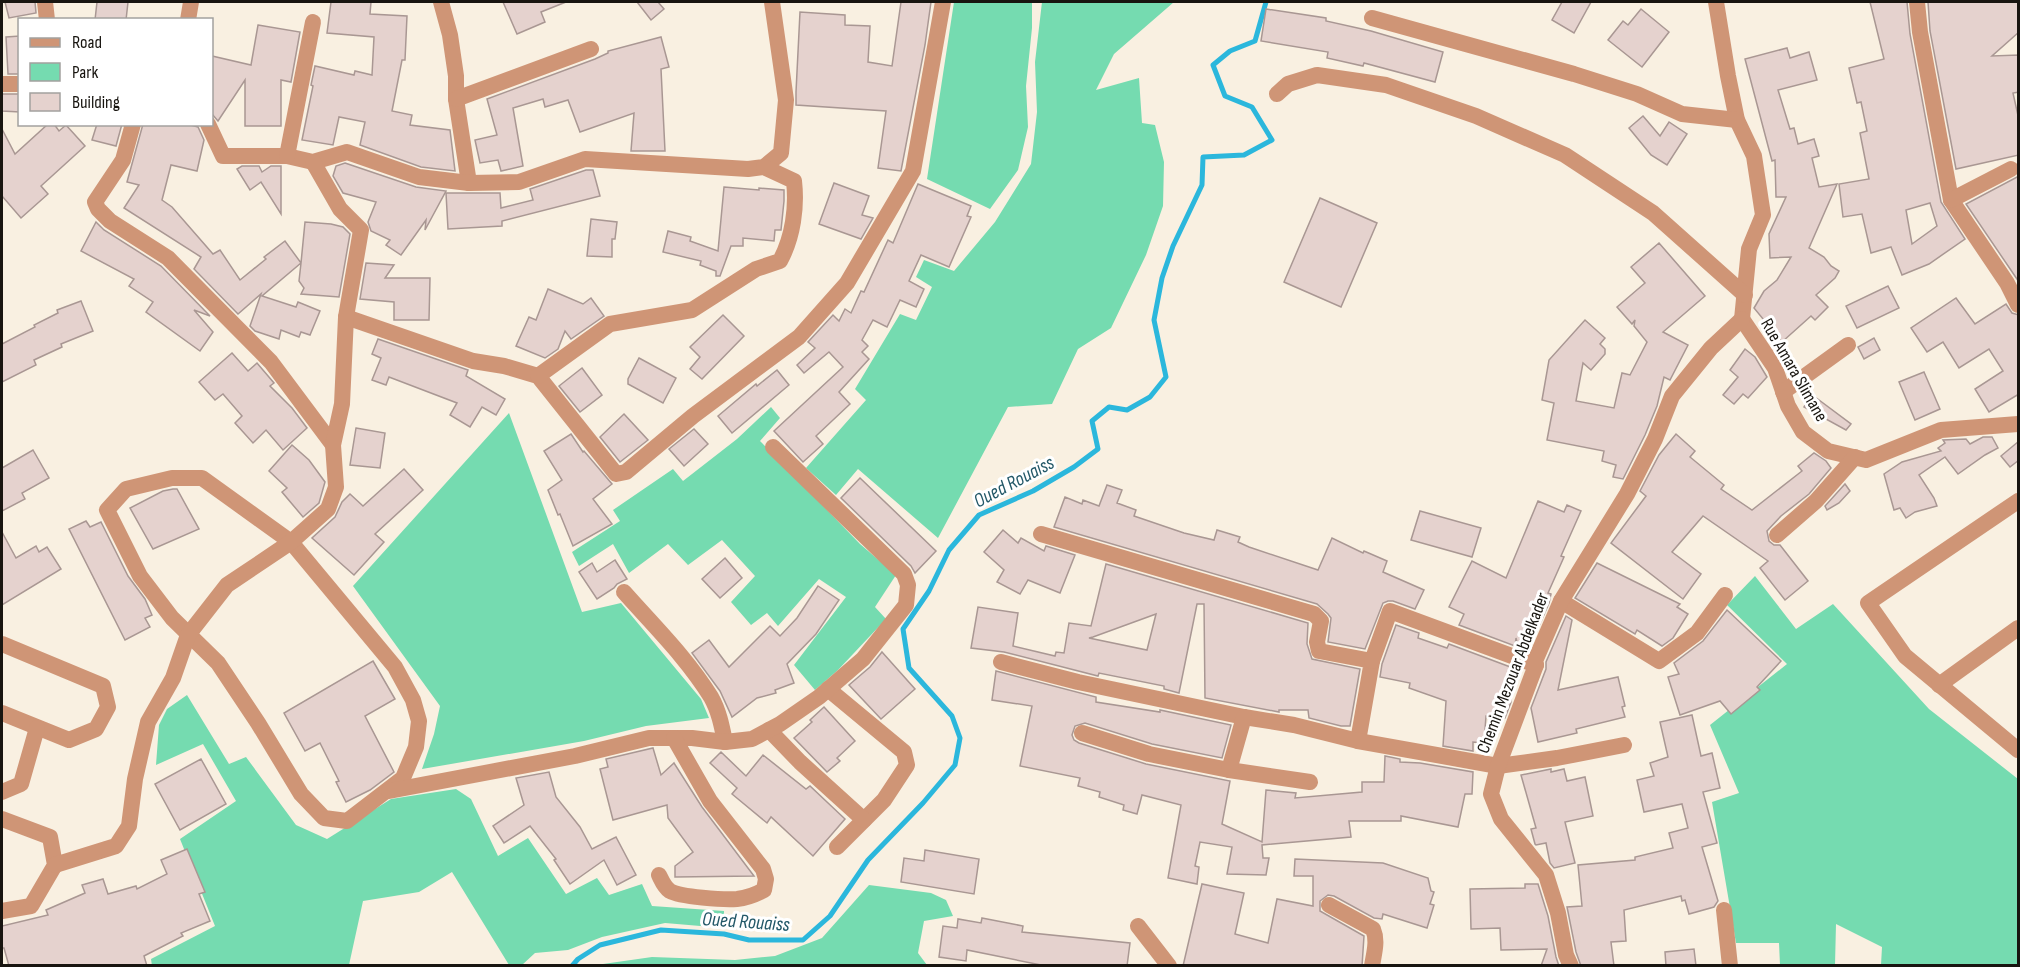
<svg xmlns="http://www.w3.org/2000/svg" width="2020" height="967" font-family="'Sofia Sans Condensed',sans-serif">
<rect width="100%" height="100%" fill="#f9f0e1"/>
<g fill="#75dbb0">
<path d="M954 2H1032V28L1026 86 1028 127 1018 170 990 209 927 179Z"/>
<path d="M1042 2H1174L1114 54 1096 90 1139 78 1142 123 1155 125 1164 162 1163 206 1146 255 1111 328 1078 349 1052 404 1008 407 938 538 858 469 836 495 806 468 866 400 855 389 900 314 916 320 932 287 916 277 924 260 954 271 995 222 1031 164 1037 112 1035 62Z"/>
<path d="M771 407 780 418 760 441 860 544 896 575 875 607 886 619 838 670 815 690 794 665 846 597 819 579 778 626 767 613 751 625 731 602 755 576 722 540 688 565 668 544 629 573 613 544 579 566 572 552 620 521 613 510 673 469 683 481 737 439Z"/>
<path d="M509 413 582 612 621 603 701 699 709 718 646 726 584 741 422 769 434 734 440 706 353 586Z"/>
<path d="M1755 576 1796 629 1833 604 1929 709 2018 779V965H1881L1882 947 1836 924 1835 965H1780L1779 943H1736L1712 802 1739 793 1710 725 1787 664 1727 605Z"/>
<path d="M187 695 229 764 246 757 296 825 327 839 391 799 456 789 471 799 498 856 528 838 566 894 597 878 609 895 642 884 652 906 724 911V928L665 923 602 937 568 950 535 953 522 965H509L452 872 419 892 363 901 349 965 152 966 151 959 215 926 180 839 236 801 203 744 156 765 159 725 167 709Z"/>
<path d="M869 885 931 893 946 900 953 916 924 921 918 953 927 965H596L652 957 735 960 775 956 822 938Z"/>
</g>
<g fill="none" stroke-linecap="round" stroke-linejoin="round">
<path stroke="#2bb7dc" stroke-width="5" d="M572 966 578 959 600 945 661 930 724 934 749 940H803L830 916 868 860 923 803 955 765 960 738 952 716 909 668 903 629 929 591 949 550 979 515 1033 491 1074 467 1098 449 1092 421 1109 407 1127 410 1150 397 1166 377 1154 320 1162 278 1173 246 1202 185 1203 157 1244 155 1272 140 1252 107 1225 96 1213 65 1230 51 1255 41 1266 2"/>
</g>
<g fill="#e5d2ce" stroke="#a99793" stroke-width="1.5" fill-rule="evenodd">
<path d="M5 2H35L36 13 9 18Z"/>
<path d="M97 2H128L126 20H95Z"/>
<path d="M331 2H371L370 14 407 16 405 60H402L392 111 412 115 410 125 450 130 455 171 421 167 360 145 365 122 339 117 333 145 302 140 313 86 311 85 315 66 354 75 355 71 372 75 374 37 327 33Z"/>
<path d="M503 2H566L541 12 545 22 517 34Z"/>
<path d="M637 2H658L664 9 651 20Z"/>
<path d="M901 2H931L925 45 901 171 878 168 886 111 796 105V92L800 12 845 15V25L870 26 868 62 892 66Z"/>
<path d="M1562 2H1591L1574 33 1552 20Z"/>
<path d="M1870 2H1907L1910 34 1941 202 1965 239 1929 264 1902 275 1891 247 1871 253 1862 214 1843 217 1839 184 1869 179 1860 133 1867 131 1861 102 1857 103 1849 68 1884 59ZM1930 203 1937 226 1912 244 1906 210Z"/>
<path d="M1928 2H2019V32L1992 56 2019 55V92L2013 93 2019 120V155L1956 169 1930 31Z"/>
<path d="M1266 9 1326 18V21L1371 31 1443 52 1435 82 1364 63 1363 66 1327 58 1328 52 1261 41Z"/>
<path d="M1641 9 1669 32 1642 67 1608 40 1623 21 1628 25Z"/>
<path d="M258 25 300 32 291 82 281 80V126H245V80L218 121 212 114V56L251 65Z"/>
<path d="M20 36V74H8L6 37Z"/>
<path d="M661 37 669 67 661 69 665 151H631L634 113 580 132 568 100 545 107 543 99 513 108 523 166 501 171 498 160 480 163 475 140 497 135 487 99 595 59 608 53V51Z"/>
<path d="M1787 48 1790 58 1809 52 1817 80 1778 90 1790 129 1794 128 1798 144 1814 139 1819 156 1812 158 1819 187 1837 184 1809 248 1824 257 1831 266 1839 271 1835 278 1816 295 1828 307 1815 320 1811 316 1782 342 1754 308 1764 291 1777 280 1791 257 1770 258 1769 234 1786 197H1776L1775 160 1772 161 1745 59Z"/>
<path d="M2 94H20V112L2 111Z"/>
<path d="M1643 116 1660 136 1669 122 1687 134 1667 165 1651 155 1629 128Z"/>
<path d="M48 124H54L59 131 66 125 85 146 41 186 48 194 21 218 2 196V129L15 154Z"/>
<path d="M97 124H122L116 146 92 140Z"/>
<path d="M143 124H187L198 127 204 140 197 171 171 165 162 200 172 207 213 254 220 250 240 280 266 259 264 257 285 241 301 263 305 222 331 224 343 227 350 234 339 297 301 294 304 288 299 281 301 263 262 296 296 307 298 302 320 311 310 335 301 332 299 337 281 330 279 339 255 331 250 326 261 294 238 314 194 269 201 257 124 208 139 185 127 182Z"/>
<path d="M345 163 416 187 446 191 425 230 426 220 401 255 386 245 390 240 371 231 368 222 376 202 343 193 333 176 336 166Z"/>
<path d="M242 166H259L262 172 271 166H281V214L261 182 250 190 237 169Z"/>
<path d="M586 170H593L600 196 502 221V226L448 229 446 193H500L501 208 533 200 530 189Z"/>
<path d="M2019 176V282L1966 204Z"/>
<path d="M834 183 869 196 862 215 873 218 861 239 819 224Z"/>
<path d="M918 184 971 206 967 216 971 217 949 267 921 255 909 281 924 289 916 307 900 300 887 327 873 320 862 340 868 346 862 352 869 359 839 392 850 404 816 436 823 444 803 462 774 431 843 367 829 352 804 373 797 365 815 348 808 342 833 315 839 321 845 309 851 313 861 291 864 292 888 240 893 243Z"/>
<path d="M724 187 759 190V188L784 190V201L781 230H775L774 241 743 238V246H731L720 276H716V271L700 265 701 261 663 252 668 231 691 237 690 241 718 251Z"/>
<path d="M1320 198 1377 223 1341 307 1284 282Z"/>
<path d="M591 219 617 222 615 239H612V257L587 256Z"/>
<path d="M96 222 104 230 161 266 210 316 194 310 213 332 200 351 146 312 153 302 129 286 134 279 81 251Z"/>
<path d="M1659 243 1705 296 1663 332 1688 345 1670 380 1664 377 1657 406 1645 435 1623 479 1613 477 1616 465 1602 461 1604 451 1547 440 1554 403 1542 400 1549 360 1585 320 1605 338 1600 344 1605 349V354L1591 370 1583 363 1576 401 1614 408 1622 373 1630 375 1647 342 1634 326 1635 320 1632 324 1617 307 1645 283 1631 267Z"/>
<path d="M366 263 394 265 385 278H430L429 320H394V302L360 299Z"/>
<path d="M1888 286 1899 308 1857 328 1846 306Z"/>
<path d="M548 289 583 304 591 298 604 316 571 339 565 331 558 349 545 358 516 346 529 317 536 320Z"/>
<path d="M1956 298 1975 324 2006 304 2012 313 2019 315V394L1989 412 1975 389 2003 371 1989 349 1959 368 1943 342 1927 352 1911 328Z"/>
<path d="M81 301 93 331 61 344 62 347 34 360 36 365 2 382V344L35 327 34 325 58 313 57 310Z"/>
<path d="M723 315 744 336 702 379 690 369 700 357 690 347Z"/>
<path d="M1874 338 1880 350 1864 359 1858 347Z"/>
<path d="M378 339 468 370 466 376 505 399 496 415 482 407 470 427 450 415 457 403 389 377 386 385 372 380 381 358 372 354Z"/>
<path d="M1745 349 1755 357 1767 377 1748 398 1743 394 1734 404 1723 395 1738 377 1730 370Z"/>
<path d="M232 353 248 371 257 363 274 383 270 386 292 408 307 428 283 450 266 430 253 443 235 423 242 416 223 394 215 400 199 382Z"/>
<path d="M639 358 676 378 663 403 628 384V379Z"/>
<path d="M582 368 602 395 580 412 559 386Z"/>
<path d="M777 370 789 385 732 433 718 416 756 384 757 386Z"/>
<path d="M1924 372 1940 409 1915 420 1899 382Z"/>
<path d="M1811 394 1851 424 1846 430 1804 407Z"/>
<path d="M624 414 648 440 620 462 600 437Z"/>
<path d="M356 428 385 433 380 468 350 465Z"/>
<path d="M694 429 708 444 684 466 669 449Z"/>
<path d="M571 434 583 452 584 451 612 484 593 499 612 524 573 546 560 514 558 515 548 490 562 480 544 451Z"/>
<path d="M1676 434 1695 451 1690 457 1724 485 1721 489 1752 510 1802 471 1798 466 1814 453 1826 461 1831 468 1809 494 1781 516 1767 531 1769 541 1774 545H1780L1808 581 1785 600 1760 568 1768 561 1703 516 1672 552 1701 574 1683 599 1611 543 1646 496 1640 491 1659 455Z"/>
<path d="M1983 437H1992L1998 448 1985 455 1958 474 1945 457 1919 475 1934 498 1937 506 1915 512 1906 518 1900 508 1894 510 1884 474 1902 462 1941 451 1938 448 1945 443 1943 440 1966 439 1970 444Z"/>
<path d="M2019 441V460L2010 467 2001 456Z"/>
<path d="M292 445 309 460 325 482 319 503 303 517 282 492 287 488 269 471Z"/>
<path d="M33 450 49 478 22 493 25 499 2 511V468Z"/>
<path d="M404 469 423 490 375 534 384 542 354 575 312 538 335 517 342 502 350 494 363 506Z"/>
<path d="M860 478 936 551 915 573 911 566 841 498Z"/>
<path d="M1845 484 1850 491 1839 503 1827 510 1825 506Z"/>
<path d="M1107 485 1122 490 1117 503 1136 510 1134 516 1184 533 1214 540 1217 530 1240 537 1238 542 1249 547 1318 570 1332 538 1363 553 1364 551 1387 561 1383 572 1424 590 1415 609 1393 601H1388L1383 603 1365 649 1328 642 1331 618 1328 614 1317 604 1054 527 1065 497 1082 504 1083 500 1099 506Z"/>
<path d="M173 489H177L199 529 153 549 130 508 163 491Z"/>
<path d="M1538 501 1564 512 1567 505 1581 511 1561 556 1564 557 1548 593 1551 594 1549 603 1528 651 1518 647 1516 638 1515 646 1459 625 1464 614 1449 607 1472 561 1506 578Z"/>
<path d="M1420 511 1481 528 1472 557 1411 540Z"/>
<path d="M86 521 90 527 101 522 128 576 145 599 152 615 145 618 150 627 125 640 69 529Z"/>
<path d="M1003 530 1018 543 1021 538 1044 551 1046 546 1075 555 1060 593 1028 580 1020 594 997 582 1004 570 984 552Z"/>
<path d="M2 532 16 558 36 546 39 552 47 547 61 569 2 605Z"/>
<path d="M725 558 742 578 720 598 702 579Z"/>
<path d="M615 560 627 579 617 584 614 588 597 599 579 572 592 563 597 572Z"/>
<path d="M1597 563 1680 604 1677 607 1688 614 1673 638 1662 646 1637 630 1635 634 1575 598Z"/>
<path d="M1106 564 1308 623 1307 644 1312 659 1360 669 1350 726H1341L1309 718 1308 710H1279V712L1205 698 1204 604H1197L1179 693 1164 689V686L1099 673 1098 676 1004 652 971 648 978 607 1018 613 1013 646 1055 656 1056 652 1064 653 1069 623 1091 626ZM1156 614 1147 650 1089 638 1093 637Z"/>
<path d="M818 586 839 600 816 634 787 664 794 683 775 690 776 693 757 698 732 717 720 691 692 653 709 640 729 667 770 626 780 636 797 618Z"/>
<path d="M1727 610 1781 661 1757 687 1760 690 1731 714 1720 701 1680 715 1668 677 1679 674 1674 663 1703 641Z"/>
<path d="M1566 616 1572 620 1558 690 1618 677 1625 706 1622 707 1625 717 1576 729 1577 733 1538 742 1531 708 1546 669V662Z"/>
<path d="M1396 625 1419 633 1418 638 1447 648 1449 644 1513 668 1504 694H1511V702L1505 718 1486 716 1484 743 1473 742V751L1443 746 1446 701 1409 688 1410 683 1380 677 1382 664Z"/>
<path d="M882 652 915 689 881 719 849 685 870 667Z"/>
<path d="M373 661 395 699 365 716 394 772 370 790 346 802 336 782 339 781 320 743 305 751 284 713Z"/>
<path d="M996 671 1096 697V702L1160 712V710L1231 725 1222 758 1152 744 1085 723 1075 726 1072 735 1074 740 1079 743 1146 764 1230 781 1222 824 1262 842 1266 790 1296 793 1295 798 1362 792V782H1384L1385 756 1400 759V762L1420 763 1473 772 1472 794H1465L1458 827 1401 816V821H1349L1351 837 1262 845 1263 858H1269L1266 875 1227 874 1232 847 1200 842 1195 866 1199 867 1197 884 1168 878 1181 805 1142 795 1137 814 1123 810 1124 805 1099 797 1100 792 1078 786 1080 778 1020 766 1032 706 992 700Z"/>
<path d="M824 707 855 741 837 758 840 761 827 772 794 738 812 722 810 720Z"/>
<path d="M1692 715 1701 756 1712 753 1720 788 1703 792 1717 843 1702 847 1718 901 1714 907 1689 914 1685 900 1682 901 1681 896 1624 910 1626 941 1611 942 1614 966H1581L1576 952 1567 907 1582 906 1578 865 1635 860V857L1673 848 1669 833 1688 828 1682 804 1644 812 1637 780 1654 776 1650 763 1668 757 1660 722Z"/>
<path d="M653 748 661 775 674 763 702 807 754 876 675 877V866L693 852 668 818 667 805 613 820 600 769 608 767 606 759Z"/>
<path d="M721 752 746 776 763 755 806 789 810 786 845 819 813 856 771 817 767 823 732 794 737 788 710 763Z"/>
<path d="M201 759 226 804 180 830 155 784Z"/>
<path d="M1551 769V772L1564 769 1567 781 1585 777 1593 816 1565 822 1575 863 1554 868 1550 863 1546 843 1536 845 1535 844 1531 829 1536 828 1521 775Z"/>
<path d="M549 772 556 797 580 827 592 849 616 837 636 875 617 885 604 860 570 884 554 860 556 859 530 826 504 843 493 826 524 805 516 778Z"/>
<path d="M187 849 205 892 199 894 210 921 181 933 183 936 144 956 147 966H9L4 948H2V926L48 915 46 910 85 893 82 885 103 879 108 894 136 886 137 889 167 874 161 860Z"/>
<path d="M925 850 979 859 974 894 901 882 904 858 924 861Z"/>
<path d="M1295 859 1383 863 1428 878 1431 891 1434 892 1430 904 1434 905 1427 928 1383 914 1382 919 1374 918 1334 896 1328 895 1320 901V911L1364 936 1362 966H1183L1202 884 1244 893 1235 934 1268 943 1277 899 1313 906V876H1294Z"/>
<path d="M1525 884H1538L1548 916 1556 957 1559 966H1541L1547 949 1501 950 1500 928 1471 929 1470 889 1525 888Z"/>
<path d="M982 918 1023 926 1022 932 1130 943 1127 966H1046L967 950 966 961 939 957 943 926 957 928 958 919 981 923Z"/>
<path d="M1694 949 1696 966H1666L1665 952Z"/>
</g>
<g fill="none" stroke-linecap="round" stroke-linejoin="round">
<g stroke="#cf9576" stroke-width="16">
<path d="M45 2 47 20"/>
<path d="M441 2 450 35 456 76V99L469 183"/>
<path d="M1716 2 1728 76 1737 120 1754 156 1763 215 1749 249 1742 319"/>
<path d="M1917 2 1920 32 1951 200 2007 283 2018 305"/>
<path d="M1372 18 1574 74 1637 94 1682 114 1737 120"/>
<path d="M188 20 191 2"/>
<path d="M2 84H20"/>
<path d="M1277 94 1288 84 1317 75 1386 85 1476 116 1565 155 1653 213 1745 295"/>
<path d="M456 99 591 49"/>
<path d="M133 124 123 160 95 202 98 209 110 221 168 258 271 362 333 445"/>
<path d="M208 124 223 156H287L313 162 347 152 419 177 469 183 519 182 585 159 748 169 764 167 781 153 786 100 772 2"/>
<path d="M287 156 313 22"/>
<path d="M1951 200 2011 169"/>
<path d="M346 317 473 361 504 366 538 376 616 474 626 472 693 416 799 337 847 283 913 171 943 2"/>
<path d="M1742 319 1775 368 1788 406 1803 432 1828 451 1866 460 1941 430 2018 424"/>
<path d="M538 376 610 324 692 310 756 269 780 261C793 237 797 207 794 181L764 167"/>
<path d="M1783 392 1848 345"/>
<path d="M172 478H202L291 542 395 667 413 700 419 721 416 747 403 778 347 821 324 818 301 794 258 723 218 663 172 618 140 576 107 510 126 489Z"/>
<path d="M2018 501 1868 603 1905 656 2018 750"/>
<path d="M1041 534 1314 614 1321 621 1317 642 1319 651 1372 661 1358 741"/>
<path d="M1777 535 1816 501 1855 457"/>
<path d="M624 592C654 626 687 658 711 697 719 711 722 727 725 742"/>
<path d="M1561 601 1659 661 1697 633 1725 595"/>
<path d="M2 644 103 686 108 707 96 729 69 740 2 713"/>
<path d="M1372 661 1390 611 1536 665"/>
<path d="M1001 662 1078 682 1244 717 1294 725 1358 741 1498 766 1557 758 1624 745"/>
<path d="M1939 685 2018 628"/>
<path d="M828 689 904 752 907 765 884 800 837 847"/>
<path d="M769 730 800 762 864 820"/>
<path d="M1082 733 1149 754 1229 770 1310 782"/>
<path d="M1229 770 1244 717"/>
<path d="M389 791 575 756 649 738H692L725 742 752 739 780 724 819 697 863 659 906 605 908 585 904 574 773 447"/>
<path d="M2 792 21 784 37 728"/>
<path d="M2 819 50 837 55 865 31 906 2 911"/>
<path d="M55 865 116 846 129 826 135 779 148 722 173 678 188 635 227 585 291 542 328 509 336 487 333 445 342 404 346 317 361 230 340 209 313 162"/>
<path d="M659 875C662 881 664 887 670 891 680 897 724 900 737 899 747 898 755 895 764 890L766 879 763 869 710 801 674 738"/>
<path d="M1329 905 1373 929C1378 941 1374 953 1372 966"/>
<path d="M1724 910 1730 966"/>
<path d="M1138 926 1169 966"/>
<path d="M1571 966 1566 955 1558 913 1546 875 1501 819 1491 794 1498 766 1536 665 1535 661 1561 601 1627 494 1655 439 1672 396 1711 348 1742 319"/>
</g>
</g>
<g text-anchor="middle" dominant-baseline="central" stroke-width="6" stroke-linejoin="round" paint-order="stroke">
<g font-size="18" fill="#181510" stroke="#fff">
<text transform="translate(1794 370) rotate(60)">Rue Amara Slimane</text>
<text transform="translate(1513 673) rotate(-69)">Chemin Mezouar Abdelkader</text>
</g>
<g font-size="20" font-style="italic" fill="#235868" stroke="#fff">
<text transform="translate(1014 482) rotate(-28)">Oued Rouaiss</text>
<text transform="translate(746 922) rotate(4)">Oued Rouaiss</text>
</g>
</g>
<rect width="2020" height="967" fill="none" stroke="#181510" stroke-width="6"/>
<rect x="18" y="18" width="195" height="108" fill="#ffffff" stroke="#a3a19f" stroke-width="1.5"/>
<rect x="30" y="38" width="30" height="9" fill="#cf9576" stroke="#a3a19f" stroke-width="1.5"/>
<text x="72" y="48" font-size="18" fill="#181510">Road</text>
<rect x="30" y="63" width="30" height="18" fill="#75dbb0" stroke="#a3a19f" stroke-width="1.5"/>
<text x="72" y="78" font-size="18" fill="#181510">Park</text>
<rect x="30" y="93" width="30" height="18" fill="#e5d2ce" stroke="#a3a19f" stroke-width="1.5"/>
<text x="72" y="108" font-size="18" fill="#181510">Building</text>
</svg>
